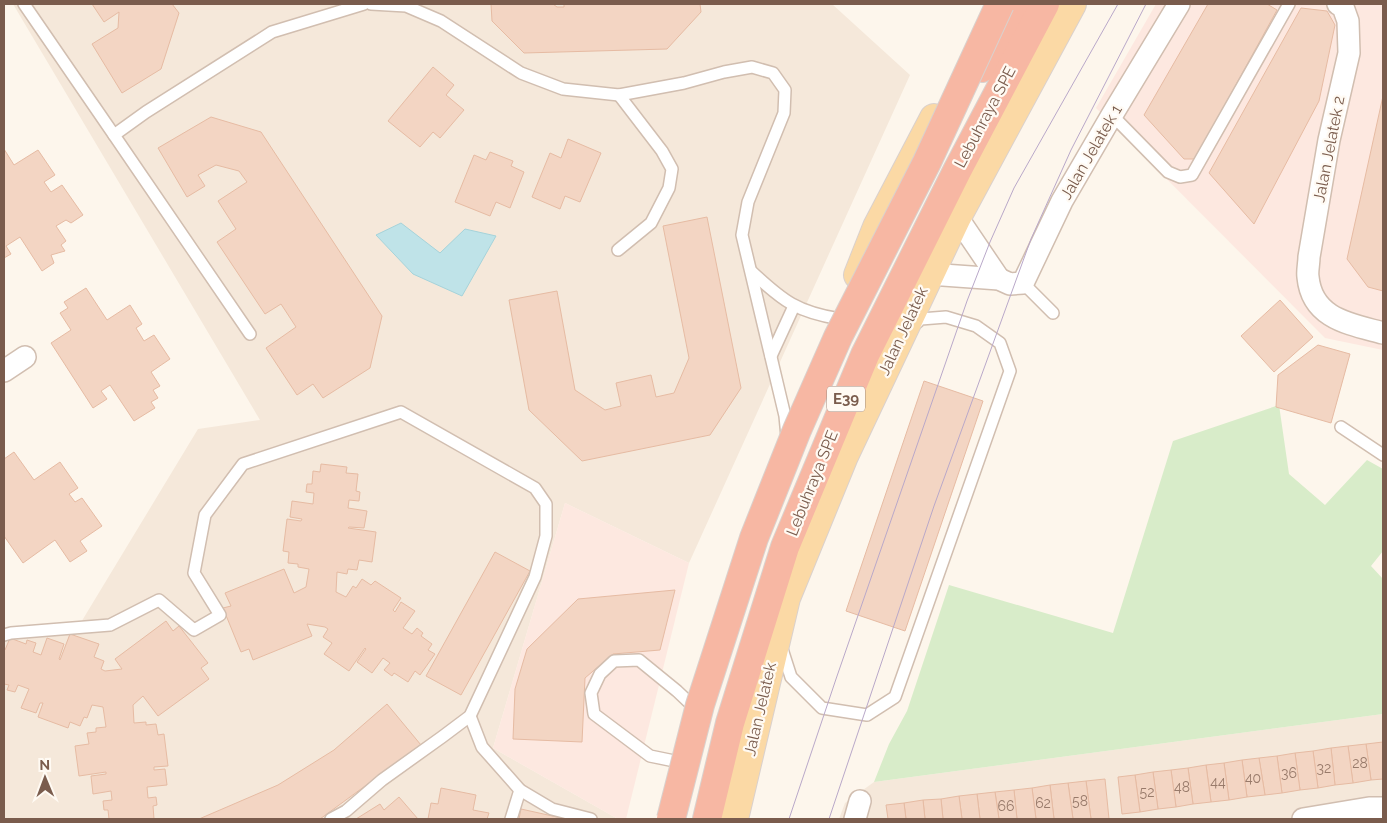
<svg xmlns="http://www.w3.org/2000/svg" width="1387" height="823" font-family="Raleway,sans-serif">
<rect width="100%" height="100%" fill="#fdf6ec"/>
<g fill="#f5e8da">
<path d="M13 4H832L910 75 689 563 565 503 493 748 618 819H4V630L80 624 198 429 260 420Z"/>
<path d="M1383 714V819H839L845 803 874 782Z"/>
</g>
<g fill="#fde8e0">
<path d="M1156 4H1383V350L1325 338 1096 108Z"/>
<path d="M565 503 689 563 626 819H618L493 748Z"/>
</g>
<path fill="#d8ecc9" d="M1279 405 1289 474 1325 505 1367 460 1383 469V551L1371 566 1383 579V714L874 782 889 744 907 711 949 585 1113 633 1173 441Z"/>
<path fill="#bfe3e8" stroke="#a5d3da" d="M401 223 440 253 465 229 496 236 462 296 413 274 376 235Z"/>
<g fill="#f3d5c3" stroke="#e6bba3">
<path d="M92 4H172L179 13 161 69 122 93 92 44 118 28 119 12 104 22Z"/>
<path d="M491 4H553L557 7H564V4H700L701 12 667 49 524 53 492 21Z"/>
<path d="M1208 4H1267L1277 10 1195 159H1184L1144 115Z"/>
<path d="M1301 8 1327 11 1335 25 1319 101 1254 224 1209 173Z"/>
<path d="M433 67 454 85 446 95 464 110 440 138 433 132 420 147 388 121Z"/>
<path d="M1383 96V291L1368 287 1347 259Z"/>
<path d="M211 117 261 132 382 316 370 368 323 398 313 384 297 395 266 348 296 327 281 304 265 314 217 242 236 229 218 201 247 182 239 171 216 165 198 175 205 186 187 197 158 148Z"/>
<path d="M568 139 601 153 580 202 565 196 560 209 532 197 550 153 561 158Z"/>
<path d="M4 149 14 165 38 150 55 175 44 182 51 192 62 185 83 215 71 223 66 220 56 226 66 241 61 245 65 251 51 255 54 263 42 271 20 237 6 246 11 254 4 258Z"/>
<path d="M490 152 513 161 511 166 524 172 510 208 496 202 490 216 455 202 474 155 486 160Z"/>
<path d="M707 217 741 388 710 435 582 461 529 410 509 300 557 291 575 390 605 410 621 406 616 383 651 375 656 397 674 393 689 358 663 226Z"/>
<path d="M86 288 107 320 130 305 142 324 136 328 144 341 154 335 170 359 151 372 160 386 153 390 158 398 151 402 155 408 134 421 110 385 101 391 107 399 93 408 51 343 71 330 60 313 68 308 64 302Z"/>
<path d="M1280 300 1313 337 1274 372 1241 336Z"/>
<path d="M1318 345 1350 354 1331 423 1276 407 1278 375Z"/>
<path d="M924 381 983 401 905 631 846 611Z"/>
<path d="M14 452 34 480 60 462 78 488 69 494 75 502 82 498 102 526 80 541 87 551 70 562 55 540 23 563 4 536V459Z"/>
<path d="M321 464 347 467 346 473 358 474 356 491 360 492 359 501 349 500 348 508 367 511 364 528 349 527 348 528 376 532 372 562 359 560 357 570 348 569 347 574 337 572 336 592 346 597 353 586 356 588 362 579 371 585 375 581 401 598 393 610 395 612 401 602 415 611 403 628 412 634 417 628 423 633 421 636 432 644 428 650 435 654 420 675 415 671 408 682 394 673 392 676 384 670 390 663 383 658 372 673 357 662 366 649 365 648 349 671 324 654 332 643 323 637 328 629 325 627 307 624 312 636 253 660 249 649 241 652 223 608 231 606 225 593 284 569 294 593 306 587 309 569 298 567V564L288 563 289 552 283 551 287 519 301 521 302 519 290 517 292 501 313 504 314 493 306 492 307 484H312L313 471 320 472Z"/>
<path d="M495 552 530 571 461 695 426 676Z"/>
<path d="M675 590 660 650 613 654 585 678 582 742 513 739 515 689 527 649 578 599Z"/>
<path d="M166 621 173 631 179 626 208 663 201 668 209 679 158 716 143 696 133 705 134 723 146 722V725L156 724 158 735 164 734 168 766 154 767V770L165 769 167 785 147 787 148 798 156 797 157 805 153 806 154 819H109L108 810H104L103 801 112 800 111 791 93 794 91 776 106 774V772L79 776 75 746 89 744 87 733 96 732V728L106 727 103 707 92 705 87 718 84 717 80 726 70 722 68 728 38 717 43 703H40L36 713 21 708 29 689 18 685 15 692 7 690 9 685 4 684V649L5 650 10 638 26 644 27 640 36 643 33 652 41 655 47 638 64 644 59 659 60 660 70 634 99 644 94 657 104 661 101 669 105 671 122 669 115 659Z"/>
<path d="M387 704 421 745 320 819H199L278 785 334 750Z"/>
<path d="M1383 742V779L1371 780 1366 744Z"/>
<path d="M1366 744 1371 780 1353 783 1348 746Z"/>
<path d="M1348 746 1353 783 1335 785 1331 748Z"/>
<path d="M1331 748 1335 785 1318 788 1313 751Z"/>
<path d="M1313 751 1318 788 1300 790 1295 753Z"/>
<path d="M1295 753 1300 790 1282 793 1277 756Z"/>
<path d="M1277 756 1282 793 1265 795 1259 758Z"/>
<path d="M1259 758 1265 795 1247 797 1242 760Z"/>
<path d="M1242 760 1247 797 1229 800 1224 763Z"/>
<path d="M1224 763 1229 800 1211 802 1206 765Z"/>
<path d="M1206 765 1211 802 1193 804 1188 768Z"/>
<path d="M1188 768 1193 804 1176 807 1171 770Z"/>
<path d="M1171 770 1176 807 1158 809 1153 772Z"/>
<path d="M1153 772 1158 809 1140 812 1135 775Z"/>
<path d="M1135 775 1140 812 1122 814 1118 777Z"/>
<path d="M1105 779 1109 819H1091L1086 781Z"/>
<path d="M1086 781 1091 819H1073L1068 783Z"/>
<path d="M1068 783 1073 819H1054L1050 785Z"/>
<path d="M1050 785 1054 819H1036L1032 788Z"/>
<path d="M441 788 476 795 473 810 489 813 487 819H428L431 803 438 804Z"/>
<path d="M1032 788 1036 819H1017L1014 790Z"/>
<path d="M1014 790 1017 819H999L995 792Z"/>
<path d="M995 792 999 819H980L977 794Z"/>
<path d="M977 794 980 819H962L959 796Z"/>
<path d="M959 796 962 819H943L941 799Z"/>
<path d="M399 797 418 819H356L380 804 384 810Z"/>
<path d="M941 799 943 819H925L923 800Z"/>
<path d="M923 800 925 819H906L904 803Z"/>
<path d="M904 803 906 819H888L886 805Z"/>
<path d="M521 809 566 819H519Z"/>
</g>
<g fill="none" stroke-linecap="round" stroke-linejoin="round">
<defs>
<g id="lane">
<path d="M24 4 114 135"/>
<path d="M371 4 406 6 441 21 521 73 563 89 619 95 684 83 724 72 752 67 773 73 785 90 784 113 748 202 742 235 785 416 787 437"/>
<path d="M1112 115 1168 172 1180 177 1192 175 1289 4"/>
<path d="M618 250 651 223 669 188 672 169 662 151 619 95"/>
<path d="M752 272C783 301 797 312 840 319"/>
<path d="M1023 283 1053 313"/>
<path d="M250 334 114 135 146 112 272 32 364 4"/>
<path d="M771 356 794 306"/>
<path d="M1341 427 1383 455"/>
<path d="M4 635 11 633 110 625 159 600 194 630 220 615 194 573 205 515 243 464 401 412 535 488 546 504V536L535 577 470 716 442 737 382 780 346 811 331 819"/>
<path d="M781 646 791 677 822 708 867 715 895 697 1010 371 1000 343 976 326 946 317 921 319 912 327"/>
<path d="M470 716 482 747 520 790 552 809 591 819"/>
<path d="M684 763 650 756 594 714 591 693 600 674 614 661 639 660 677 691 697 710"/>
<path d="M511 819 520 790"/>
</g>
<g id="street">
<path d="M1338 4 1343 7 1348 21 1349 53 1329 140 1309 257C1309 264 1307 271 1308 277 1312 319 1350 324 1383 333"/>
<path d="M957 217 999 279"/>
<path d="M929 274 999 279 1010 284 1023 283 1062 201 1112 115 1179 4"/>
<path d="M4 371 25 357"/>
<path d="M855 819 860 801"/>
<path d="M1303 819 1369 808H1383"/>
</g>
<g id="primary">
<path d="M858 275 877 227 934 118"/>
<path d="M734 819 786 598 844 456 957 217 1072 4"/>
</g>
<g id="highway">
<path d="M982 68 1018 4"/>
<path d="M707 819 730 723 785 547 865 355 957 171 1045 4"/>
</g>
</defs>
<use href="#lane" stroke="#d1beb0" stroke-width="14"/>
<use href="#street" stroke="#d1beb0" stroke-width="24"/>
<use href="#primary" stroke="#dad1cd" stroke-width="30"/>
<use href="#highway" stroke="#dad1cd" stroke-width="30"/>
<use href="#lane" stroke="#fff" stroke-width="11"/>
<use href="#street" stroke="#fff" stroke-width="21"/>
<use href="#primary" stroke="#fbd9a5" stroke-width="28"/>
<use href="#highway" stroke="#f7b7a3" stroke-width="28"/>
<g stroke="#b9a8c9" stroke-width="1">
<path d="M789 819 836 679 967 301 990 242 1014 188 1118 4"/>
<path d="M829 819 934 506 1031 239 1071 150 1146 4"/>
</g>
<defs>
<path id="highway-bridge" d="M671 819 700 705 754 538 797 430 838 337 927 162 1000 4"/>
</defs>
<use href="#highway-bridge" stroke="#dad1cd" stroke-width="30" stroke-linecap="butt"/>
<use href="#highway-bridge" stroke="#f7b7a3" stroke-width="28"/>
</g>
<g text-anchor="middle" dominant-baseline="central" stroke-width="4.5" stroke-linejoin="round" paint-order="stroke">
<g font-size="14" fill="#987a6a">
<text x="1360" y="763">28</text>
<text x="1324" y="768">32</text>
<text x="1289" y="773">36</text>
<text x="1253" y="778">40</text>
<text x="1218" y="782">44</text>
<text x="1182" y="787">48</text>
<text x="1147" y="792">52</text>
<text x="1080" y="801">58</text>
<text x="1043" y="803">62</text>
<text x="1006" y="806">66</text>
</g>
<rect fill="#fffaf3" stroke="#a28b7f" stroke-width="1" x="827" y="386.5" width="38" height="25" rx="4"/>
<g font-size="15" font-weight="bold" fill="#7a5c4d">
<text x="846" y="399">E39</text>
</g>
<g font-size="16" fill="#7a5c4d" stroke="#fffaf3">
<text transform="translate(985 117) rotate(-62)">Lebuhraya SPE</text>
<text transform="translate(1329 149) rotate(-79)">Jalan Jelatek 2</text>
<text transform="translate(1091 152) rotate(-60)">Jalan Jelatek 1</text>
<text transform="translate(903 331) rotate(-65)">Jalan Jelatek</text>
<text transform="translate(812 483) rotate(-68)">Lebuhraya SPE</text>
<text transform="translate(760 709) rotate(-77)">Jalan Jelatek</text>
</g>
</g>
<rect width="1387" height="823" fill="none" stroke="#7a5c4d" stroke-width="10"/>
<g transform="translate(45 778) rotate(359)" stroke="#fffaf3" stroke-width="4" paint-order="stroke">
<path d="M0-4L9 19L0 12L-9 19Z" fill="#7a5c4d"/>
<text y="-8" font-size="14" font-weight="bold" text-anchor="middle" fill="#7a5c4d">N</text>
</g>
</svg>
